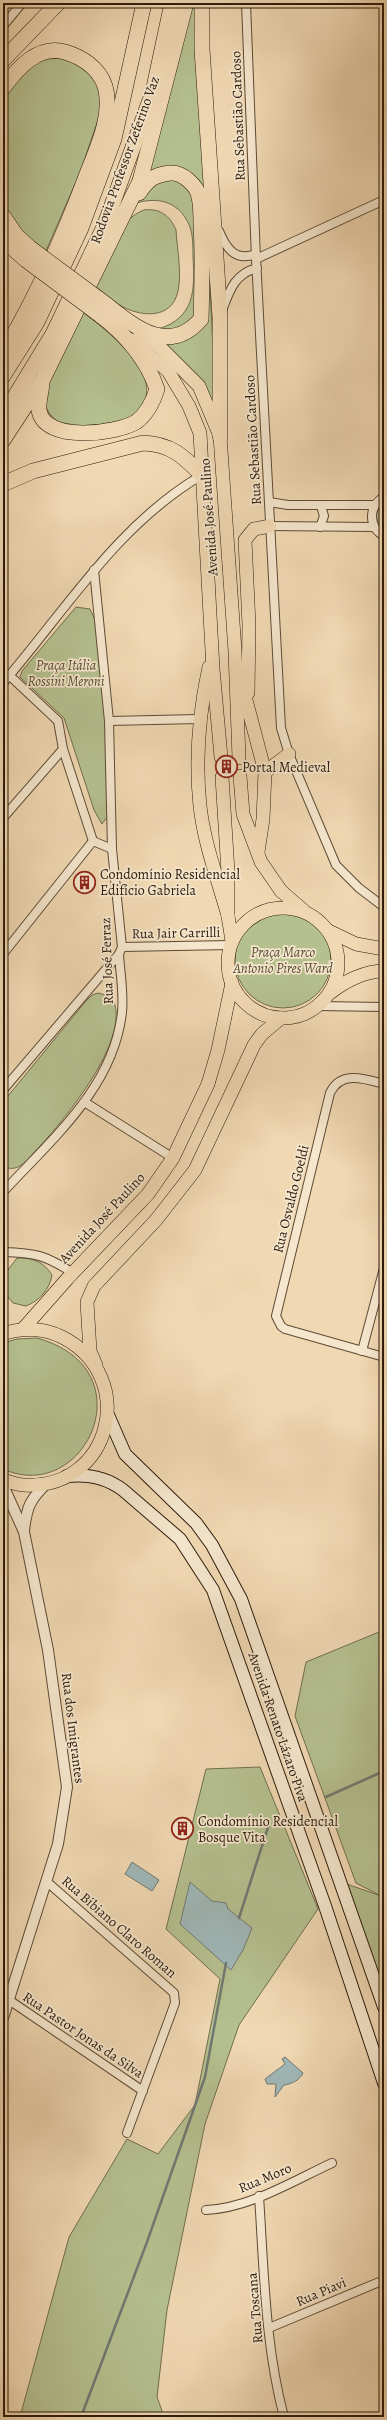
<svg xmlns="http://www.w3.org/2000/svg" width="387" height="2420" font-family="Alegreya,serif">
<rect width="100%" height="100%" fill="#f0d8b2"/>
<filter id="stains"><feTurbulence type="fractalNoise" baseFrequency=".005" numOctaves="4"/><feColorMatrix values="0 0 0 0 .2 0 0 0 0 .09 0 0 0 0 .02 0 0 0 .5 -.17"/></filter>
<radialGradient id="worn" r=".72"><stop offset=".6" stop-color="#630" stop-opacity="0"/><stop offset="1" stop-color="#630" stop-opacity=".3"/></radialGradient>
<g fill="#b5c08f" stroke="#706d4d">
<path d="M179 3H196L216 410 158 342V329C195 318 195 290 193 257 193 247 193 236 190 227 178 196 148 195 123 209L159 96Z"/>
<path d="M62 58 83 67 98 84 103 105 81 170 46 251C29 241 13 225 3 208V98L31 65 46 59Z"/>
<path d="M144 210C159 208 170 215 176 230 177 247 182 274 178 291 172 321 138 317 118 304 109 299 102 291 94 285 106 259 115 221 144 210Z"/>
<path d="M80 310C103 328 157 367 145 400 139 417 125 420 109 423 92 426 76 431 59 422 48 416 45 405 42 394Z"/>
<path d="M384 502V531C374 523 374 510 384 502Z"/>
<path d="M76 607 90 609 95 620 106 729 108 816 102 824 94 810 64 718 20 677 22 671Z"/>
<circle cx="283" cy="960" r="48"/>
<path d="M98 993 106 995 114 1002C129 1041 65 1119 40 1146 33 1153 26 1163 18 1167 13 1169 8 1169 3 1166V1102L86 1001 92 995Z"/>
<path d="M17 1258C33 1258 43 1261 52 1275 50 1289 39 1301 26 1306L13 1303 4 1292V1275Z"/>
<path d="M37 1338C149 1369 85 1506 3 1469V1343L17 1339Z"/>
<path d="M384 1630V2007L341 1882 381 1896 356 1883 295 1716 306 1662Z"/>
<path d="M260 1767 318 1909 239 2025 205 2124 167 2310 157 2397 162 2411 159 2417H20L69 2237 127 2139 158 2154 195 2105 220 1979 166 1929 206 1769Z"/>
</g>
<g fill="#9fb7b7" stroke="#717872">
<path d="M132 1862 159 1880 152 1891 125 1874Z"/>
<path d="M190 1882 212 1901 226 1903 228 1909 252 1928 243 1950 231 1970 180 1924Z"/>
<path d="M285 2057 303 2073C300 2080 292 2084 284 2085L275 2097 276 2084H267L265 2079 285 2064 282 2059Z"/>
</g>
<g fill="none" stroke-linecap="round" stroke-linejoin="round">
<g stroke="#717872" stroke-width="2.5">
<path d="M326 1797 384 1771"/>
<path d="M239 1918 269 1824"/>
<path d="M81 2417 147 2242 205 2077 226 1963"/>
</g>
<path stroke="#c9b291" stroke-width="13" stroke-dasharray="13 6" stroke-linecap="butt" d="M221 757 222 777"/>
<defs>
<g id="minor">
<path d="M246 3 256 259 281 728 289 754 336 865 359 888 384 907"/>
<path d="M3 26 22 3"/>
<path d="M219 231C226 248 235 262 256 254"/>
<path d="M256 259 384 200"/>
<path d="M223 308C230 289 236 273 257 268"/>
<path d="M384 497C368 506 368 527 384 536"/>
<path d="M269 502 288 505H375"/>
<path d="M270 526 374 527"/>
<path d="M320 527 324 516 321 506"/>
<path d="M9 675 58 721 63 749 93 841"/>
<path d="M3 683C66 610 117 525 202 475"/>
<path d="M109 721 199 719"/>
<path d="M3 818 63 749"/>
<path d="M122 947 231 945"/>
<path d="M3 954 93 841 112 849"/>
<path d="M318 1006 384 1007"/>
<path d="M384 1084C365 1079 341 1070 330 1093L276 1316 281 1326 285 1329 384 1357"/>
<path d="M3 1090 119 954"/>
<path d="M86 1103 173 1158"/>
<path d="M3 1192C52 1139 114 1087 122 1012 124 993 120 972 119 954L122 947 112 849 109 721 94 570"/>
<path d="M3 1252C36 1253 45 1255 73 1273"/>
<path d="M362 1351 384 1268"/>
<path d="M46 1881 174 1993 175 2003 127 2133"/>
<path d="M9 2000 143 2091"/>
<path d="M259 2196C264 2270 265 2346 284 2417"/>
<path d="M206 2210C250 2208 293 2181 332 2163"/>
<path d="M269 2328 384 2280"/>
</g>
<g id="tertiary">
<path d="M3 1485 24 1532 48 1650 67 1787 58 1844 3 2018"/>
<path d="M24 1530C27 1506 30 1500 46 1484"/>
</g>
<g id="secondary">
<path d="M108 1415 125 1454 196 1523 212 1545 241 1599 384 2007"/>
<path d="M67 1476C87 1474 106 1477 123 1490L180 1539 213 1590 325 1906 384 2083"/>
</g>
<g id="primary">
<path d="M140 331 161 348 199 386 220 436 235 651 239 758"/>
<path d="M132 340 168 371 189 406 200 433 213 669 221 757"/>
<path d="M209 667C199 713 195 759 200 806 204 843 218 880 228 916"/>
<path d="M241 681 265 772 263 819 258 852"/>
<path d="M248 693 249 625 245 540 254 529 270 526"/>
<path d="M265 772 289 754"/>
<path d="M240 776 243 814 261 862 281 891 304 911"/>
<path d="M222 777 228 872V916L232 941"/>
<circle cx="283" cy="963" r="55"/>
<path d="M329 931 356 944 384 949"/>
<path d="M330 993C345 981 365 971 384 971"/>
<path d="M23 1329 68 1278 148 1194 173 1158 208 1084 218 1050 232 983"/>
<path d="M3 1334C22 1327 44 1328 62 1337 139 1376 112 1490 24 1485 17 1485 10 1482 3 1480"/>
<path d="M96 1365 90 1351 87 1302 94 1286 156 1220 195 1170 254 1045 262 1034 281 1018"/>
</g>
<g id="motorway">
<path d="M202 3V49L220 317V436"/>
<path d="M3 60 58 3"/>
<path d="M3 88C17 69 38 44 65 52 82 57 99 68 105 86 114 117 94 154 84 182 61 242 36 298 3 353"/>
<path d="M3 216 16 235 30 248"/>
<path d="M3 240 26 260"/>
<path d="M107 305C137 329 170 355 201 319 202 287 203 256 201 224 201 215 201 205 199 197 197 185 182 172 170 173 154 175 148 179 139 193"/>
<path d="M3 376 37 322 81 228 114 139 144 3"/>
<path d="M42 382C42 390 38 401 39 410 44 443 116 434 136 422 147 414 153 402 157 389 147 359 124 333 100 315"/>
<path d="M3 416 53 334 104 227 153 92 172 3"/>
<path d="M3 440 43 379 140 181 186 3"/>
<path d="M3 484 33 471 143 443C171 444 183 456 202 475"/>
</g>
</defs>
<use href="#minor" stroke="#5d4a35" stroke-width="10"/>
<use href="#tertiary" stroke="#5d4a35" stroke-width="12"/>
<use href="#secondary" stroke="#2c1a0b" stroke-width="14"/>
<use href="#primary" stroke="#2c1a0b" stroke-width="14"/>
<use href="#motorway" stroke="#2c1a0b" stroke-width="16"/>
<use href="#minor" stroke="#f5e6cd" stroke-width="8"/>
<use href="#tertiary" stroke="#f5e6cd" stroke-width="10"/>
<use href="#secondary" stroke="#f5e6cd" stroke-width="12"/>
<use href="#primary" stroke="#f0d8b2" stroke-width="13"/>
<use href="#motorway" stroke="#f0d8b2" stroke-width="15"/>
<defs>
<g id="motorway-bridge">
<path d="M30 248 107 305"/>
<path d="M26 260 100 315"/>
</g>
</defs>
<use href="#motorway-bridge" stroke="#2c1a0b" stroke-width="16" stroke-linecap="butt"/>
<use href="#motorway-bridge" stroke="#f0d8b2" stroke-width="15"/>
</g>
<defs>
<symbol id="building-ring" viewBox="-11 -11 22 22"><circle r="9.5" fill="#f5e6cd" stroke="#8f2418" stroke-width="1.5"/><path d="M-4-6H4V6H1V3H-1V6H-4ZM-2.5-4.3h1.7v1.8h-1.7ZM.8-4.3h1.7v1.8H.8ZM-2.5-1h1.7V.8h-1.7ZM.8-1h1.7V.8H.8Z" fill="#8f2418"/></symbol>
</defs>
<g fill-rule="evenodd">
<use href="#building-ring" x="214" y="754" width="25" height="25"/>
<use href="#building-ring" x="72" y="870" width="25" height="25"/>
<use href="#building-ring" x="170" y="1816" width="25" height="25"/>
</g>
<g text-anchor="middle" dominant-baseline="central" stroke-width="3.5" stroke-linejoin="round" paint-order="stroke">
<g font-size="14" fill="#2c1a0b" stroke="#f5e6cd">
<text transform="translate(238 116) rotate(-92)">Rua Sebastião Cardoso</text>
<text transform="translate(125 160) rotate(-70)">Rodovia Professor Zeferino Vaz</text>
<text transform="translate(253 440) rotate(-93)">Rua Sebastião Cardoso</text>
<text transform="translate(209 517) rotate(-94)">Avenida José Paulino</text>
<text transform="translate(176 933) rotate(-1)">Rua Jair Carrilli</text>
<text transform="translate(107 961) rotate(-92)">Rua José Ferraz</text>
<text transform="translate(291 1199) rotate(-76)">Rua Osvaldo Goeldi</text>
<text transform="translate(102 1218) rotate(-47)">Avenida José Paulino</text>
<text transform="translate(278 1727) rotate(71)">Avenida Renato Lázaro Piva</text>
<text transform="translate(73 1728) rotate(83)">Rua dos Imigrantes</text>
<text transform="translate(119 1927) rotate(41)">Rua Bibiano Claro Roman</text>
<text transform="translate(83 2035) rotate(34)">Rua Pastor Jonas da Silva</text>
<text transform="translate(265 2178) rotate(-23)">Rua Moro</text>
<text transform="translate(321 2292) rotate(-23)">Rua Piavi</text>
<text transform="translate(255 2308) rotate(-95)">Rua Toscana</text>
</g>
<g font-size="14" font-style="italic" fill="#554c33" stroke="#f5e6cd">
<text x="66" y="665">Praça Itália<tspan x="66" dy="16">Rossini Meroni</tspan></text>
<text x="283" y="952">Praça Marco<tspan x="283" dy="16">Antonio Pires Ward</tspan></text>
</g>
<g font-size="14" fill="#2c1a0b" stroke="#f5e6cd" text-anchor="start">
<text x="242" y="767">Portal Medieval</text>
<text x="100" y="874">Condomínio Residencial<tspan x="100" dy="16">Edifício Gabriela</tspan></text>
<text x="198" y="1821">Condomínio Residencial<tspan x="198" dy="16">Bosque Vita</tspan></text>
</g>
</g>
<rect width="387" height="2420" fill="none" stroke="#f0d8b2" stroke-width="16"/>
<rect x="4" y="4" width="379" height="2412" fill="none" stroke="#2c1a0b" stroke-width="2"/>
<rect x="8" y="8" width="371" height="2404" fill="none" stroke="#2c1a0b"/>
<rect width="100%" height="100%" filter="url(#stains)"/>
<rect width="100%" height="100%" fill="url(#worn)"/>
</svg>
